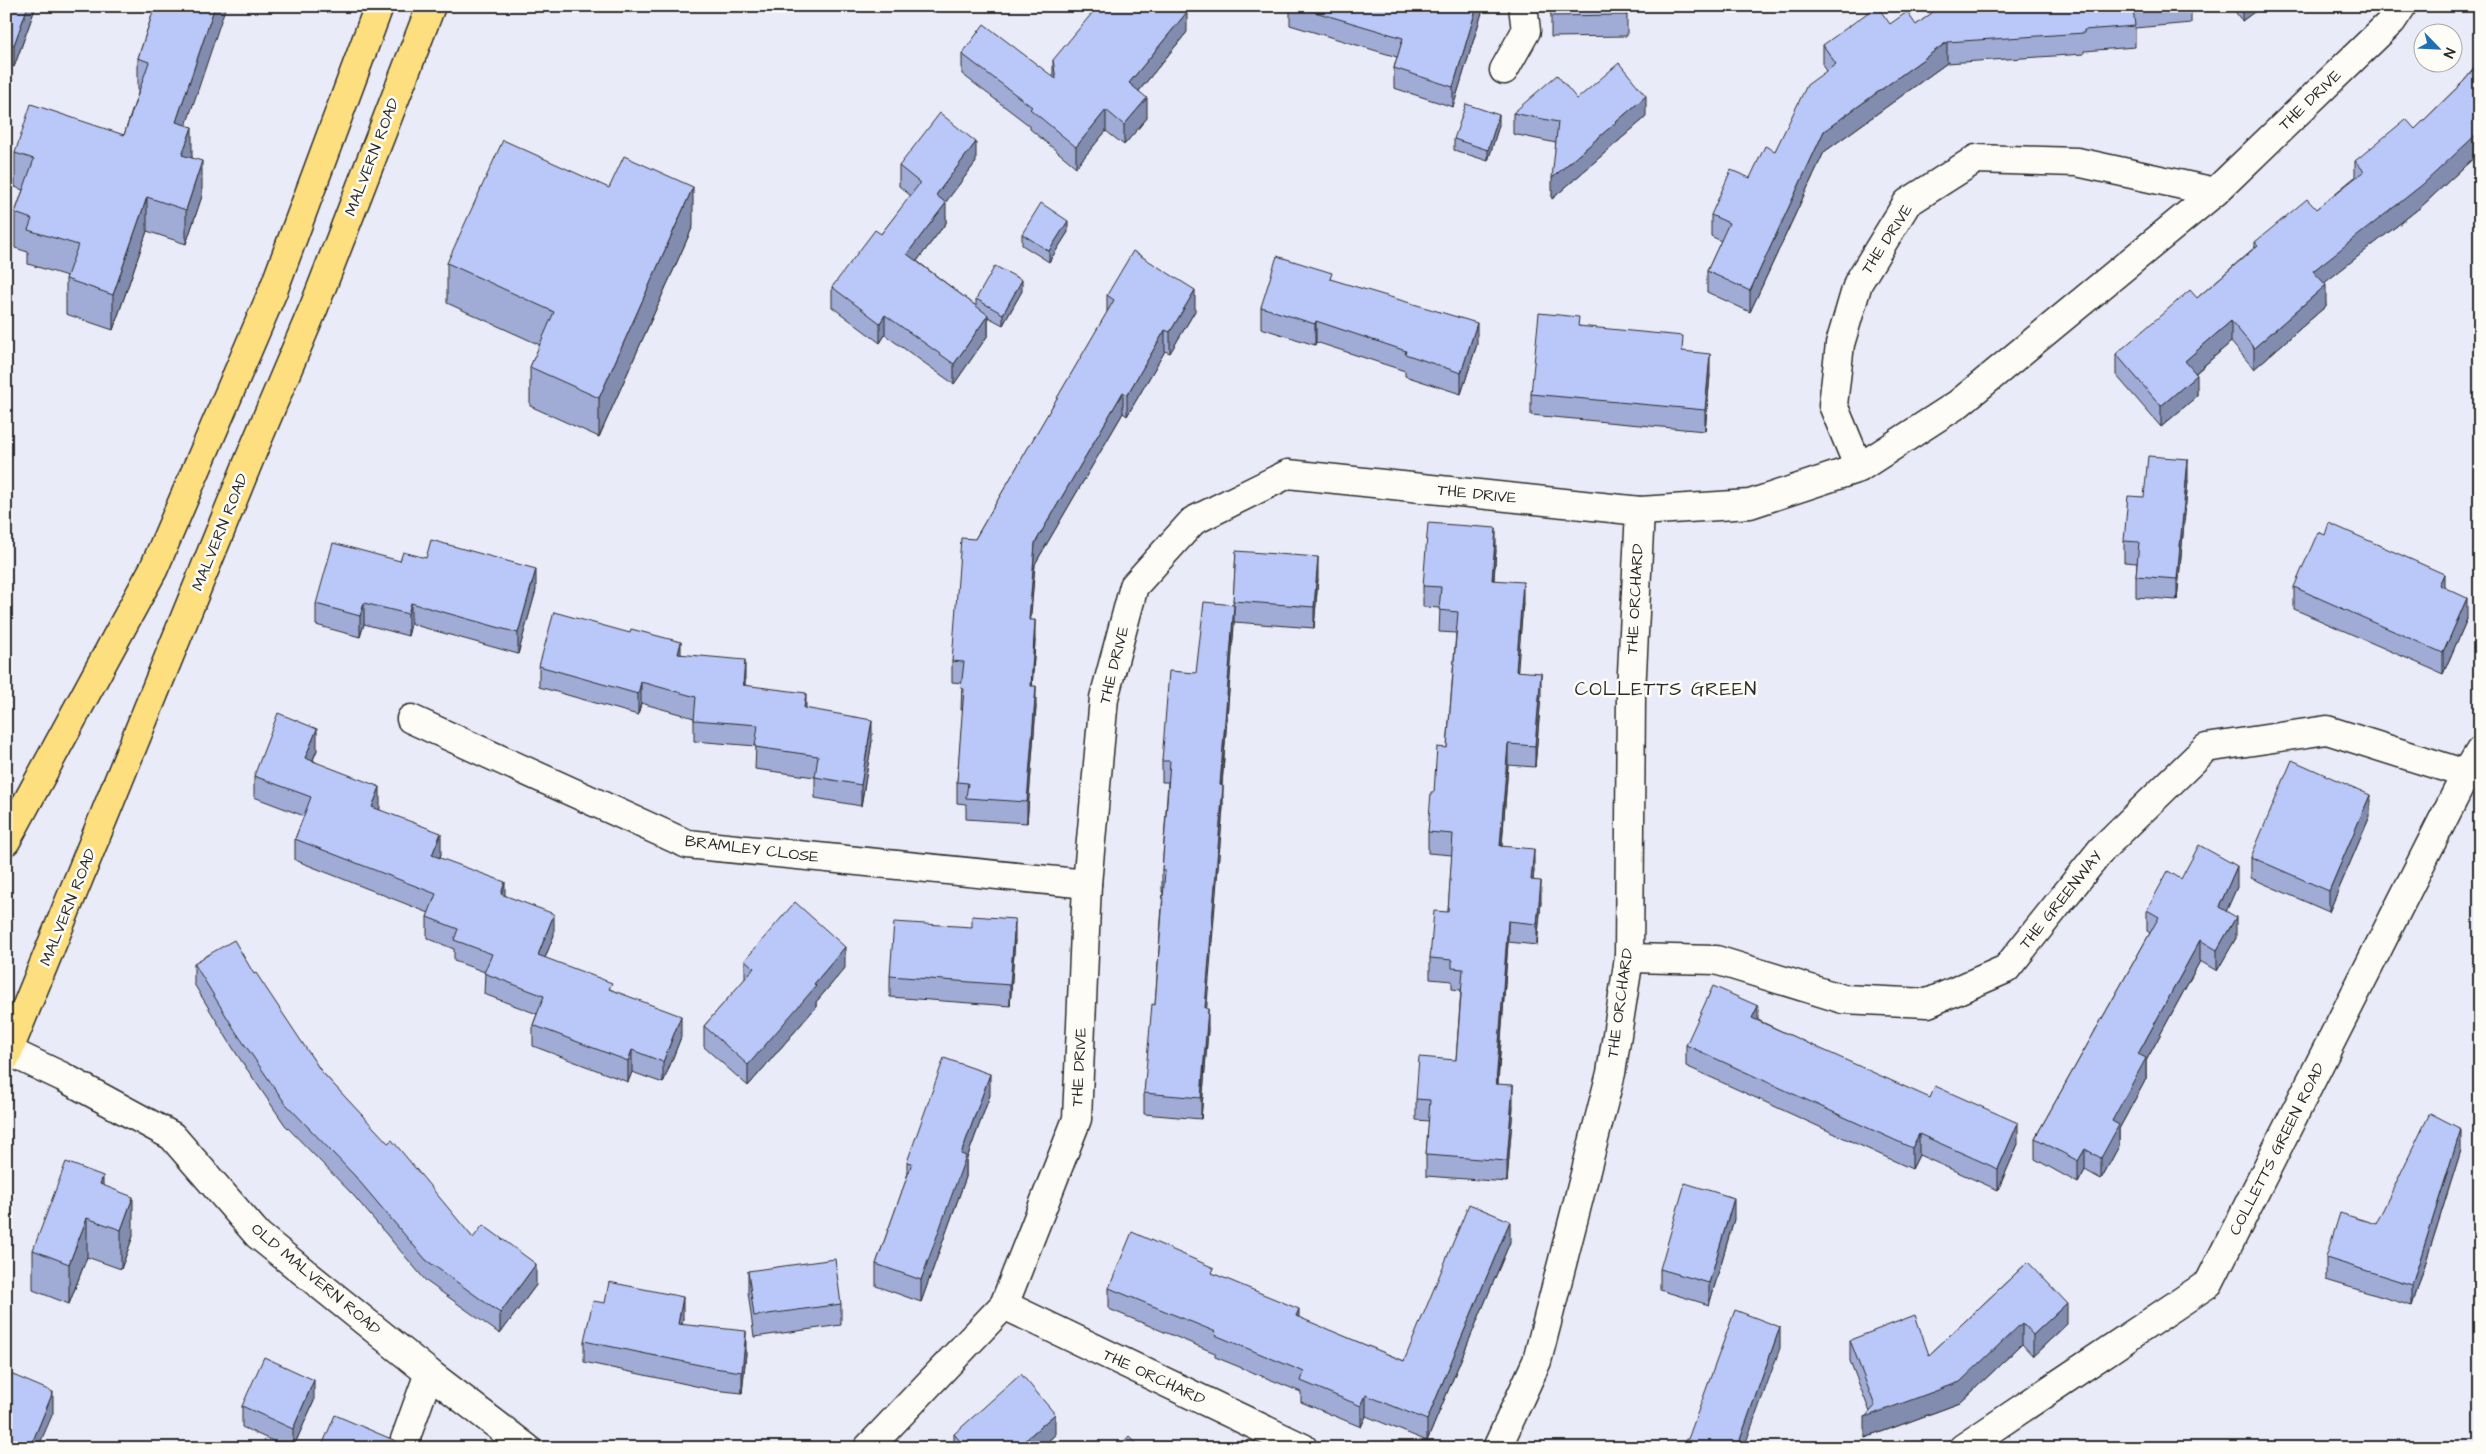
<svg xmlns="http://www.w3.org/2000/svg" width="2486" height="1454" font-family="'Architects Daughter',sans-serif">
<rect width="100%" height="100%" fill="#e9ecf8"/>
<filter id="ink" filterUnits="userSpaceOnUse"><feTurbulence type="fractalNoise" baseFrequency=".02" numOctaves="2"/><feDisplacementMap in="SourceGraphic" scale="10" xChannelSelector="R" yChannelSelector="G"/><feConvolveMatrix kernelMatrix="1 2 1 2 8 2 1 2 1" color-interpolation-filters="sRGB"/></filter>
<g filter="url(#ink)">
<g fill="none" stroke-linecap="round" stroke-linejoin="round">
<defs>
<g id="minor">
<path d="M1504 70 1526 31 1523 6"/>
<path d="M1859 468 1833 405 1840 344 1858 283 1907 203 1976 159 2077 162 2215 192"/>
<path d="M411 719 687 844 1087 884"/>
<path d="M1629 958 1716 960 1843 999 1928 1003 2006 969 2102 849 2206 748 2327 730 2466 774"/>
<path d="M6 1050 63 1077 172 1136 258 1235 429 1373 527 1448"/>
<path d="M1004 1305 1303 1448"/>
<path d="M402 1448 429 1373"/>
<path d="M868 1448 1004 1305 1077 1119 1087 884 1104 698 1134 586 1193 521 1288 474 1640 511 1750 504 1859 468 1958 404 2215 192 2392 21 2402 6"/>
<path d="M1497 1448 1537 1361 1611 1073 1629 958 1631 693 1640 511"/>
<path d="M1963 1448 2209 1283 2466 774 2480 751"/>
</g>
<g id="trunk">
<path d="M6 841 154 568 273 291 379 6"/>
<path d="M6 1057 254 448 314 307 431 6"/>
</g>
</defs>
<use href="#minor" stroke="#2b2b2b" stroke-width="31"/>
<use href="#trunk" stroke="#2b2b2b" stroke-width="31"/>
<use href="#minor" stroke="#fdfcf7" stroke-width="28"/>
<use href="#trunk" stroke="#fedf80" stroke-width="28"/>
</g>
<g fill="#a0acd6" stroke="#2b2b2b">
<path d="M6 6H36L14 67 6 64Z"/>
<path d="M155 6 187 125 192 158 202 196 186 244 147 231 113 330 66 314V279L67 276 28 264V252L15 248V213L23 190 15 187V153L124 135 138 93V58Z"/>
<path d="M1290 6H1484L1453 107 1394 88V68L1397 57 1290 25Z"/>
<path d="M1551 6 1627 15V36L1551 37Z"/>
<path d="M1941 6H2191V23L2135 28V47L2084 51V54L1947 63 1824 152 1750 312 1707 292V271L1721 241 1711 236V215L1750 178 1775 151 1826 71 1823 66V45L1890 24 1916 25Z"/>
<path d="M2231 6H2262L2242 21Z"/>
<path d="M1187 32 1139 91 1147 118 1124 145 1106 131 1076 167 1030 129V126L962 74V54L1053 77V60Z"/>
<path d="M2480 61V152L2422 206 2324 283 2326 306 2254 369 2231 342 2196 373 2197 396 2161 427 2116 375V354L2197 298 2255 247V242L2316 209 2355 177V161L2415 129 2464 81Z"/>
<path d="M1577 99 1646 117 1552 199 1556 143 1513 134V113Z"/>
<path d="M1499 125 1488 161 1454 150V139Z"/>
<path d="M976 162 945 203 946 223 917 261 976 306V299L1022 291 1003 325 988 317V335L954 384 885 335 880 343 832 307V287L881 234 911 196 899 186V166Z"/>
<path d="M693 226 599 437 530 406V367L540 345 447 303V263Z"/>
<path d="M1068 232 1049 262 1022 245V234Z"/>
<path d="M1332 280 1477 344 1461 394 1405 376V371L1316 342 1315 345 1261 328V307Z"/>
<path d="M1107 295 1195 311 1170 353 1165 351 1127 416 1123 413 1035 564 1030 620 1035 641 1032 686 1036 707 1027 823 966 819V804L957 803V782L963 710H961L962 683 952 682V661L975 539 1107 313Z"/>
<path d="M1579 326 1683 351 1710 375 1705 431 1531 415V394Z"/>
<path d="M2480 461V494L2474 491V470Z"/>
<path d="M2188 480 2177 600 2136 597V576L2137 563 2124 562V541Z"/>
<path d="M1496 550 1494 580 1523 603 1517 672 1541 695 1535 767 1508 765 1502 846 1534 870 1533 880 1541 902 1537 945 1508 942 1498 1084 1513 1107 1507 1182 1426 1176V1155L1429 1121 1416 1120V1099L1456 1060 1461 990 1452 989V981L1430 979V958L1448 912 1452 855 1428 853V832L1434 792 1447 748 1456 633 1439 632 1440 608 1423 607V586Z"/>
<path d="M1236 551 1318 579 1314 628 1234 622 1222 786 1223 807 1206 1008 1208 1030 1201 1119 1144 1114V1093L1155 1005 1163 892H1162V871L1168 782H1162V761L1196 673 1233 605Z"/>
<path d="M400 561 536 590 518 654 411 624 408 636 364 624 360 637 316 625V604Z"/>
<path d="M2294 587 2444 588 2467 619 2443 674 2294 609Z"/>
<path d="M681 654 745 681V685L806 708 872 741 861 806 815 798V777L755 769 756 746 694 741V718L641 703 638 715 539 687V666Z"/>
<path d="M317 750 313 760 380 808 379 809 441 854 440 858 505 895 554 935 545 958 612 990 681 1037 663 1083 632 1072 628 1082 533 1046V1025L537 1014 484 994 485 972 454 961V949L427 938V917L429 913 295 860V839L304 816 254 797V776Z"/>
<path d="M2370 816 2329 912 2251 878V857Z"/>
<path d="M2181 879 2237 887 2226 911 2236 938 2217 971 2200 961 2146 1061V1079L2119 1129V1146L2101 1179 2085 1170 2078 1183 2035 1159V1138L2150 933 2147 931V910Z"/>
<path d="M972 927 1015 940 1010 1006 890 997V976Z"/>
<path d="M745 960 845 968 816 1002V1007L748 1086 704 1047V1026L745 979Z"/>
<path d="M194 963 254 974 321 1071 473 1238 536 1285 500 1334 426 1281 354 1196 285 1125 236 1053 194 984Z"/>
<path d="M1758 1020 2018 1144 1998 1190 1919 1155 1912 1169 1686 1066V1045Z"/>
<path d="M990 1095 966 1161V1177L921 1302 876 1286V1264L907 1178V1162Z"/>
<path d="M2461 1150 2412 1306 2326 1280V1258L2376 1224Z"/>
<path d="M103 1185 133 1236 121 1269 87 1257 69 1304 33 1290V1250Z"/>
<path d="M1734 1219 1709 1305 1660 1290V1269Z"/>
<path d="M1510 1242 1427 1441 1366 1416 1361 1427 1301 1402V1392L1215 1357V1353L1109 1309V1288L1214 1274 1299 1318 1404 1361Z"/>
<path d="M2028 1262 2067 1324 2033 1356 2022 1344 1960 1403 1865 1438 1870 1412 1850 1361V1340L1929 1355Z"/>
<path d="M748 1271 841 1304V1325L754 1337 748 1292Z"/>
<path d="M683 1318 682 1324 746 1353 742 1393 714 1390 584 1362V1341Z"/>
<path d="M314 1401 293 1448H288L242 1427V1406Z"/>
<path d="M954 1434 1055 1435 1040 1448H954Z"/>
</g>
<g fill="#828cae" stroke="#2b2b2b">
<path d="M28 6H36L14 67V45Z"/>
<path d="M215 6H226L176 156V122Z"/>
<path d="M1477 6H1484L1453 107V87Z"/>
<path d="M2242 6H2262L2242 21Z"/>
<path d="M1187 12V32L1129 103V83Z"/>
<path d="M1947 42V63L1824 152 1750 312V291L1824 131Z"/>
<path d="M1646 96V117L1552 199V178Z"/>
<path d="M1147 98V118L1124 145V125Z"/>
<path d="M1106 110V131L1076 167V147Z"/>
<path d="M1499 115V125L1488 161V150Z"/>
<path d="M192 127V162L182 155Z"/>
<path d="M2480 131V152L2422 206 2313 292V271Z"/>
<path d="M976 142V162L936 215V195Z"/>
<path d="M202 161V196L186 244V210Z"/>
<path d="M693 187V226L599 437V398Z"/>
<path d="M147 197V231L113 330V295Z"/>
<path d="M946 203V223L907 274V254Z"/>
<path d="M1068 221V232L1049 262V251Z"/>
<path d="M1022 280V291L1003 325V314Z"/>
<path d="M2326 285V306L2254 369V348Z"/>
<path d="M1195 290V311L1170 353V332Z"/>
<path d="M885 315V335L880 343V323Z"/>
<path d="M988 315V335L954 384V364Z"/>
<path d="M1316 321V342L1315 345V324Z"/>
<path d="M2231 321V342L2185 382V361Z"/>
<path d="M1477 323V344L1461 394V373Z"/>
<path d="M1165 330V351L1127 416V395Z"/>
<path d="M1710 354V375L1705 431V410Z"/>
<path d="M2197 375V396L2161 427V406Z"/>
<path d="M1123 392V413L1035 564 1029 641V620L1035 543Z"/>
<path d="M2188 459V480L2177 600V579Z"/>
<path d="M1496 528V550L1492 601V580Z"/>
<path d="M1318 557V579L1314 628V607Z"/>
<path d="M536 569V590L518 654V633Z"/>
<path d="M2444 574V595L2439 585Z"/>
<path d="M1523 582V603L1516 693V671Z"/>
<path d="M2467 598V619L2443 674V653Z"/>
<path d="M364 603V624L360 637V616Z"/>
<path d="M411 603V624L408 636V614Z"/>
<path d="M1234 605V626L1220 807V785Z"/>
<path d="M1035 620V641L1031 707V686Z"/>
<path d="M681 642V663L678 654Z"/>
<path d="M745 660V681L743 706V685Z"/>
<path d="M1541 673V695L1535 767V746Z"/>
<path d="M641 682V703L638 715V694Z"/>
<path d="M1036 686V707L1027 823V802Z"/>
<path d="M806 693V714L804 708Z"/>
<path d="M872 720V741L861 806V785Z"/>
<path d="M317 729V750L305 779V758Z"/>
<path d="M1508 744V765L1500 867V846Z"/>
<path d="M1223 786V807L1205 1029V1008Z"/>
<path d="M380 787V808L372 828V807Z"/>
<path d="M2370 795V816L2329 912V891Z"/>
<path d="M441 833V854L432 876V855Z"/>
<path d="M1534 849V870L1531 901V880Z"/>
<path d="M2237 866V887L2219 928V907Z"/>
<path d="M1541 881V902L1537 945V924Z"/>
<path d="M505 882V904L501 894Z"/>
<path d="M554 914V935L538 976V955Z"/>
<path d="M2236 917V938L2217 971V950Z"/>
<path d="M1015 919V940L1010 1006V985Z"/>
<path d="M1508 921V942L1496 1105V1084Z"/>
<path d="M2200 940V961L2146 1061V1079L2119 1129V1146L2101 1179V1158L2112 1121 2138 1054Z"/>
<path d="M845 947V968L816 1002V1007L748 1086V1065L814 984Z"/>
<path d="M1758 1006V1027L1752 1018Z"/>
<path d="M1208 1009V1030L1201 1119V1098Z"/>
<path d="M681 1016V1037L663 1083V1062Z"/>
<path d="M632 1050V1072L628 1082V1061Z"/>
<path d="M990 1074V1095L966 1161V1177L921 1302V1280L961 1154Z"/>
<path d="M1513 1085V1107L1507 1182V1161Z"/>
<path d="M2018 1123V1144L1998 1190V1169Z"/>
<path d="M2461 1129V1150L2412 1306V1285Z"/>
<path d="M1919 1134V1155L1912 1169V1148Z"/>
<path d="M2085 1149V1170L2078 1183V1161Z"/>
<path d="M103 1176V1215L100 1224V1184Z"/>
<path d="M133 1197V1236L121 1269V1230Z"/>
<path d="M1734 1198V1219L1709 1305V1283Z"/>
<path d="M87 1218V1257L69 1304V1264Z"/>
<path d="M1510 1221V1242L1427 1441V1420Z"/>
<path d="M536 1264V1285L500 1334V1313Z"/>
<path d="M683 1297V1318L678 1345V1324Z"/>
<path d="M2067 1303V1324L2033 1356V1335Z"/>
<path d="M1299 1309V1330L1296 1316Z"/>
<path d="M2022 1323V1344L1960 1403 1865 1438V1417Z"/>
<path d="M1780 1327V1348L1744 1448H1737Z"/>
<path d="M746 1331V1353L742 1393V1372Z"/>
<path d="M314 1380V1401L293 1448V1429Z"/>
<path d="M53 1392V1413L38 1448H30Z"/>
<path d="M1366 1395V1416L1361 1427V1406Z"/>
<path d="M1055 1414V1435L1040 1448H1016Z"/>
</g>
<g fill="#bac8f9" stroke="#2b2b2b">
<path d="M6 6H28L14 45 6 43Z"/>
<path d="M155 6H215L176 122 192 127 182 155 202 161 186 210 147 197 113 295 66 279 78 245 28 230 32 219 15 213 34 159 15 153 31 104 124 135 149 62 138 58Z"/>
<path d="M1098 6H1180L1187 12 1129 83 1147 98 1124 125 1106 110 1076 147 1030 109 1032 107 962 54 984 24 1056 79 1053 60Z"/>
<path d="M1295 6H1477L1453 87 1394 68 1403 38Z"/>
<path d="M1551 6H1626L1627 15 1551 16Z"/>
<path d="M1877 6 1890 24 1907 12 1916 25 1941 6H2138L2133 7 2135 26 2084 30V33L1947 42 1824 131 1750 291 1707 271 1729 223 1711 215 1731 170 1750 178 1765 146 1775 151 1807 85 1836 64 1823 45Z"/>
<path d="M2480 61V131L2422 185 2313 271 2326 285 2254 348 2231 321 2185 361 2197 375 2161 406 2116 354 2190 290 2197 298 2258 245 2255 242 2307 199 2316 209 2364 171 2355 161 2406 119 2415 129 2464 81Z"/>
<path d="M1619 63 1646 96 1552 178 1558 122 1513 113 1557 75 1577 99Z"/>
<path d="M1466 104 1499 115 1488 150 1454 139Z"/>
<path d="M940 113 976 142 936 195 946 203 907 254 988 315 954 364 885 315 880 323 832 287 875 230 881 234 920 183 899 166Z"/>
<path d="M503 140 609 188 624 156 693 187 599 398 530 367 554 312 447 263Z"/>
<path d="M1041 203 1068 221 1049 251 1022 234Z"/>
<path d="M1133 251 1195 290 1170 332 1165 330 1127 395 1123 392 1035 543 1029 620H1035L1031 686H1036L1027 802 966 798 968 783 957 782 964 689 961 688 964 662 952 661 961 538 975 539 1114 300 1107 295Z"/>
<path d="M1277 256 1332 273 1330 279 1477 323 1461 373 1405 354 1406 351 1316 321 1315 324 1261 307Z"/>
<path d="M995 266 1022 280 1003 314 976 299Z"/>
<path d="M1539 313 1579 317 1578 326 1683 336 1682 351 1710 354 1705 410 1531 394Z"/>
<path d="M2148 456 2188 459 2177 579 2136 576 2139 542 2124 541 2128 496 2144 497Z"/>
<path d="M2480 461V473L2474 470Z"/>
<path d="M1428 523 1496 528 1492 580 1523 582 1516 671 1541 673 1535 746 1508 744 1500 846 1534 849 1531 880 1541 881 1537 924 1508 921 1496 1084 1513 1085 1507 1161 1426 1155 1430 1100 1416 1099 1419 1057 1456 1060 1463 969 1452 968V960L1430 958 1434 911 1448 912 1453 834 1428 832 1431 792H1434L1437 747 1447 748 1458 612 1439 610 1441 587 1423 586Z"/>
<path d="M2329 523 2444 574 2439 585 2467 598 2443 653 2294 587 2318 532 2325 535Z"/>
<path d="M431 540 536 569 518 633 411 603 408 614 364 603 360 616 316 604 333 543 400 561 403 552 426 558Z"/>
<path d="M1236 551 1318 557 1314 607 1233 601Z"/>
<path d="M1204 602 1234 605 1220 785 1223 786 1205 1008 1208 1009 1201 1098 1144 1093 1152 1004 1155 1005 1165 871H1162L1170 761H1162L1169 671 1196 673Z"/>
<path d="M554 612 630 633 631 629 681 642 678 654 745 660 743 685 806 693 804 708 872 720 861 785 815 777 818 756 755 747 758 725 694 720 696 697 641 682 638 694 539 666Z"/>
<path d="M278 713 317 729 305 758 380 787 372 807 441 833 432 855 505 882 501 894 554 914 538 955 612 983 609 989 681 1016 663 1062 632 1050 628 1061 533 1025 544 996 484 973 492 954 454 940 458 929 427 917 436 894 295 839 311 797 254 776Z"/>
<path d="M2292 760 2370 795 2329 891 2251 857Z"/>
<path d="M2199 845 2237 866 2219 907 2236 917 2217 950 2200 940 2138 1054 2146 1058 2112 1121 2119 1125 2101 1158 2085 1149 2078 1161 2035 1138 2159 917 2147 910 2168 871 2181 879Z"/>
<path d="M795 902 845 947 814 984 816 986 748 1065 704 1026 754 968 745 960Z"/>
<path d="M972 916 1015 919 1010 985 890 976 894 922 972 927Z"/>
<path d="M234 940 254 974 256 973 321 1071 388 1143 392 1140 473 1238 483 1225 536 1264 500 1313 426 1260 354 1175 285 1103 236 1032 194 963Z"/>
<path d="M1713 986 1758 1006 1752 1018 1930 1098 1935 1086 2018 1123 1998 1169 1919 1134 1912 1148 1686 1045Z"/>
<path d="M944 1058 990 1074 961 1154 966 1156 921 1280 876 1264 912 1163 907 1162Z"/>
<path d="M2430 1113 2461 1129 2412 1285 2326 1258 2340 1213 2376 1224Z"/>
<path d="M66 1162 103 1176 100 1184 133 1197 121 1230 87 1218 69 1264 33 1250Z"/>
<path d="M1685 1183 1734 1198 1709 1283 1660 1269Z"/>
<path d="M1469 1204 1510 1221 1427 1420 1366 1395 1361 1406 1301 1381 1304 1372 1215 1335 1216 1332 1109 1288 1132 1232 1214 1268 1212 1273 1299 1309 1296 1316 1404 1361Z"/>
<path d="M835 1259 841 1304 754 1316 748 1271Z"/>
<path d="M2028 1262 2067 1303 2033 1335 2022 1323 1960 1382 1865 1417 1875 1406 1850 1340 1915 1315 1929 1355Z"/>
<path d="M609 1282 683 1297 678 1324 746 1331 742 1372 714 1368 584 1341 593 1301 605 1303Z"/>
<path d="M1735 1310 1780 1327 1737 1448H1683L1686 1439H1688Z"/>
<path d="M264 1357 314 1380 293 1429 242 1406Z"/>
<path d="M6 1372 53 1392 30 1448H6Z"/>
<path d="M1021 1374 1055 1414 1016 1448H966L954 1434Z"/>
<path d="M335 1415 396 1441 394 1448H321Z"/>
<path d="M1129 1436 1141 1448H1118Z"/>
</g>
</g>
<g text-anchor="middle" dominant-baseline="central" stroke-width="5" stroke-linejoin="round" paint-order="stroke">
<g font-size="16" fill="#2b2b2b" stroke="#fdfcf7">
<text transform="translate(2310 100) rotate(-44)">THE DRIVE</text>
<text transform="translate(372 157) rotate(-69)">MALVERN ROAD</text>
<text transform="translate(1887 239) rotate(-57)">THE DRIVE</text>
<text transform="translate(1477 494) rotate(6)">THE DRIVE</text>
<text transform="translate(220 532) rotate(-68)">MALVERN ROAD</text>
<text transform="translate(1635 599) rotate(-87)">THE ORCHARD</text>
<text transform="translate(1114 665) rotate(-76)">THE DRIVE</text>
<text transform="translate(752 849) rotate(7)">BRAMLEY CLOSE</text>
<text transform="translate(2061 900) rotate(-51)">THE GREENWAY</text>
<text transform="translate(68 907) rotate(-68)">MALVERN ROAD</text>
<text transform="translate(1620 1003) rotate(-82)">THE ORCHARD</text>
<text transform="translate(1079 1067) rotate(-87)">THE DRIVE</text>
<text transform="translate(2277 1149) rotate(-63)">COLLETTS GREEN ROAD</text>
<text transform="translate(316 1279) rotate(40)">OLD MALVERN ROAD</text>
<text transform="translate(1154 1377) rotate(25)">THE ORCHARD</text>
</g>
<g font-size="19" letter-spacing="1" fill="#2b2b2b" stroke="#fdfcf7">
<text x="1666" y="689">COLLETTS GREEN</text>
</g>
</g>
<rect width="2486" height="1454" fill="none" stroke="#fdfcf7" stroke-width="25"/>
<rect x="12" y="12" width="2461" height="1429" fill="none" stroke="#2b2b2b" stroke-width="2" filter="url(#ink)"/>
<g transform="translate(2438 48) rotate(114)"><circle r="24" fill="#fdfcf7" stroke="#a9a8a5"/>
<path d="M0-4L9 19L0 12L-9 19Z" fill="#1f6fb2"/>
<text y="-8" font-size="14" font-weight="bold" text-anchor="middle" fill="#2b2b2b">N</text>
</g>
</svg>
